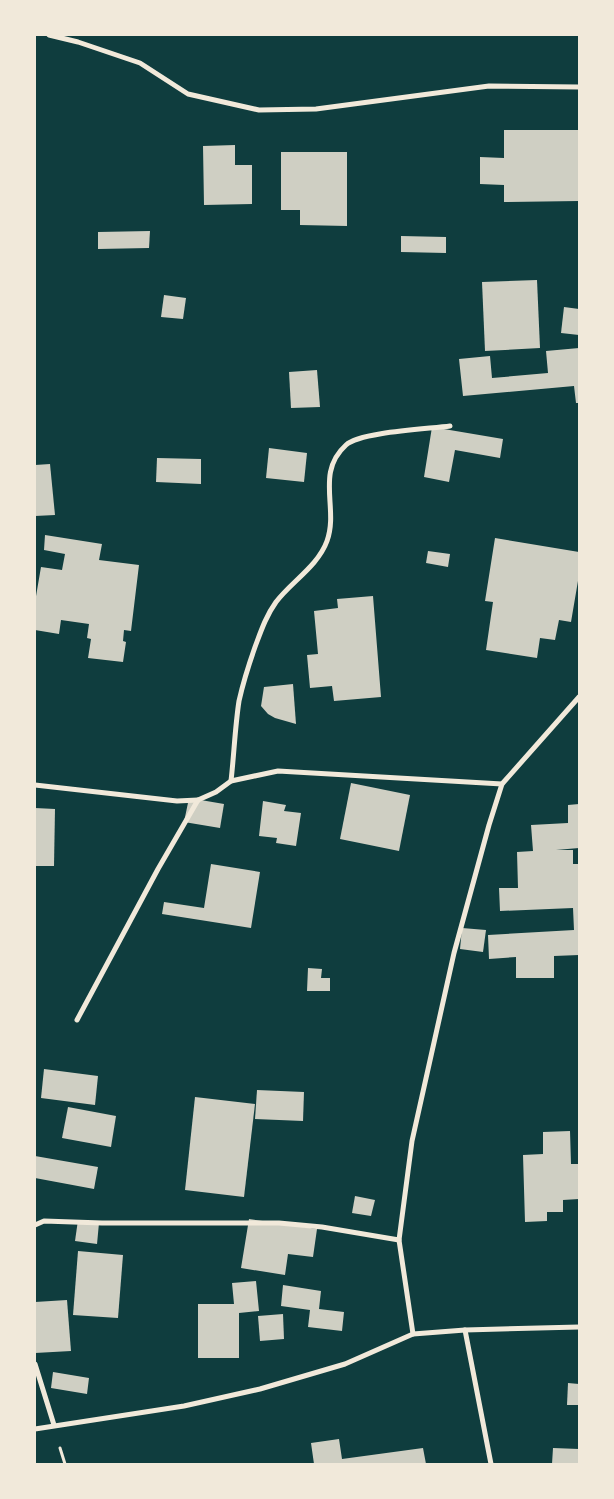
<svg xmlns="http://www.w3.org/2000/svg" width="614" height="1499" font-family="Roboto,sans-serif">
<rect width="100%" height="100%" fill="#0f3d3e"/>
<g fill="#cfcfc3">
<path d="M504 130H579V201L504 202V185L480 184V157L504 158Z"/>
<path d="M235 145V165H252V204L204 205 203 146Z"/>
<path d="M281 152H347V226L300 225V210H281Z"/>
<path d="M150 231 149 248 98 249V232Z"/>
<path d="M401 236 446 237V253L401 252Z"/>
<path d="M537 280 540 348 485 351 482 282Z"/>
<path d="M164 295 186 298 183 319 161 317Z"/>
<path d="M564 307 579 309V335L561 333Z"/>
<path d="M579 348V403H576L574 386 463 396 459 359 490 356 492 378 548 373 546 351Z"/>
<path d="M317 370 320 407 291 408 289 372Z"/>
<path d="M432 427 503 439 500 458 455 450 449 482 424 477Z"/>
<path d="M269 448 307 453 304 482 266 478Z"/>
<path d="M157 458 201 459V484L156 482Z"/>
<path d="M50 464 55 515 35 516V465Z"/>
<path d="M45 535 102 544 99 560 139 565 131 631 124 630 123 641 126 642 123 662 88 658 91 639 87 638 89 624 61 620 59 634 35 630V602L41 567 62 570 65 554 44 550Z"/>
<path d="M495 538 579 552V575L571 622 559 620 555 640 540 638 537 658 486 650 493 602 485 601Z"/>
<path d="M428 551 450 554 448 567 426 563Z"/>
<path d="M373 596 381 697 334 701 332 686 310 688 307 655 318 654 314 611 338 608 337 599Z"/>
<path d="M293 684 296 724 275 718 268 714 261 706 264 687Z"/>
<path d="M351 783 410 795 399 851 340 839Z"/>
<path d="M189 798 224 804 220 828 184 822Z"/>
<path d="M263 801 286 805 284 811 301 813 296 846 276 843 277 838 259 836Z"/>
<path d="M579 804V848L556 850H573V864H579V955L554 956V978H516V957L489 959 488 935 574 930 573 908 500 911 499 888H518L517 852 533 851 531 825 568 823V805Z"/>
<path d="M35 808 55 809 54 866H35Z"/>
<path d="M211 864 260 872 251 928 162 914 164 902 204 908Z"/>
<path d="M462 928 486 930 483 952 460 949Z"/>
<path d="M308 968 322 969 321 978H330V991H307Z"/>
<path d="M44 1069 98 1076 95 1105 41 1098Z"/>
<path d="M257 1090 304 1092 303 1121 255 1119Z"/>
<path d="M195 1097 255 1104 244 1197 185 1190Z"/>
<path d="M68 1107 116 1116 111 1147 62 1138Z"/>
<path d="M570 1131 571 1164H579V1199L563 1200V1212H547V1221L525 1222 523 1155 543 1154V1132Z"/>
<path d="M35 1156 98 1167 94 1189 35 1178Z"/>
<path d="M355 1196 375 1200 371 1216 352 1213Z"/>
<path d="M249 1219 317 1229 313 1257 288 1254 285 1275 241 1268Z"/>
<path d="M78 1220 99 1223 97 1244 75 1241Z"/>
<path d="M78 1251 123 1255 118 1318 73 1315Z"/>
<path d="M256 1281 259 1311 239 1313V1358H198V1304H234L232 1283Z"/>
<path d="M283 1285 321 1291 319 1309 344 1312 342 1331 308 1327 310 1310 281 1306Z"/>
<path d="M67 1300 71 1351 35 1353V1302Z"/>
<path d="M283 1314 284 1339 260 1341 258 1316Z"/>
<path d="M53 1372 89 1378 87 1394 51 1388Z"/>
<path d="M568 1383 579 1384V1405H567Z"/>
<path d="M339 1439 342 1459 423 1448 426 1464H314L311 1443Z"/>
<path d="M553 1448 579 1449V1464H552Z"/>
</g>
<g fill="none" stroke-linecap="round" stroke-linejoin="round">
<path stroke="#f1e9da" stroke-width="3" d="M60 1448 65 1464"/>
<g stroke="#f1e9da" stroke-width="5">
<path d="M49 35 78 42 140 63 188 94 259 110 316 109 489 86 579 87"/>
<path d="M579 697 502 784 489 825 454 953 412 1141 399 1240 413 1334 465 1330 579 1327"/>
<path d="M231 781C234 755 235 727 239 701 243 683 249 664 255 647 261 631 266 616 276 602 291 582 318 566 327 541 339 508 315 473 346 445 360 432 428 429 450 426"/>
<path d="M35 785 177 801 198 800"/>
<path d="M77 1020 158 869 198 800 216 792 231 781 278 771 502 784"/>
<path d="M35 1225 44 1221 102 1223H279L322 1227 399 1240"/>
<path d="M465 1330 491 1464"/>
<path d="M35 1364 54 1425"/>
<path d="M35 1429 184 1406 260 1389 345 1364 413 1334"/>
</g>
</g>
<rect width="614" height="1499" fill="none" stroke="#f1e9da" stroke-width="72"/>
</svg>
